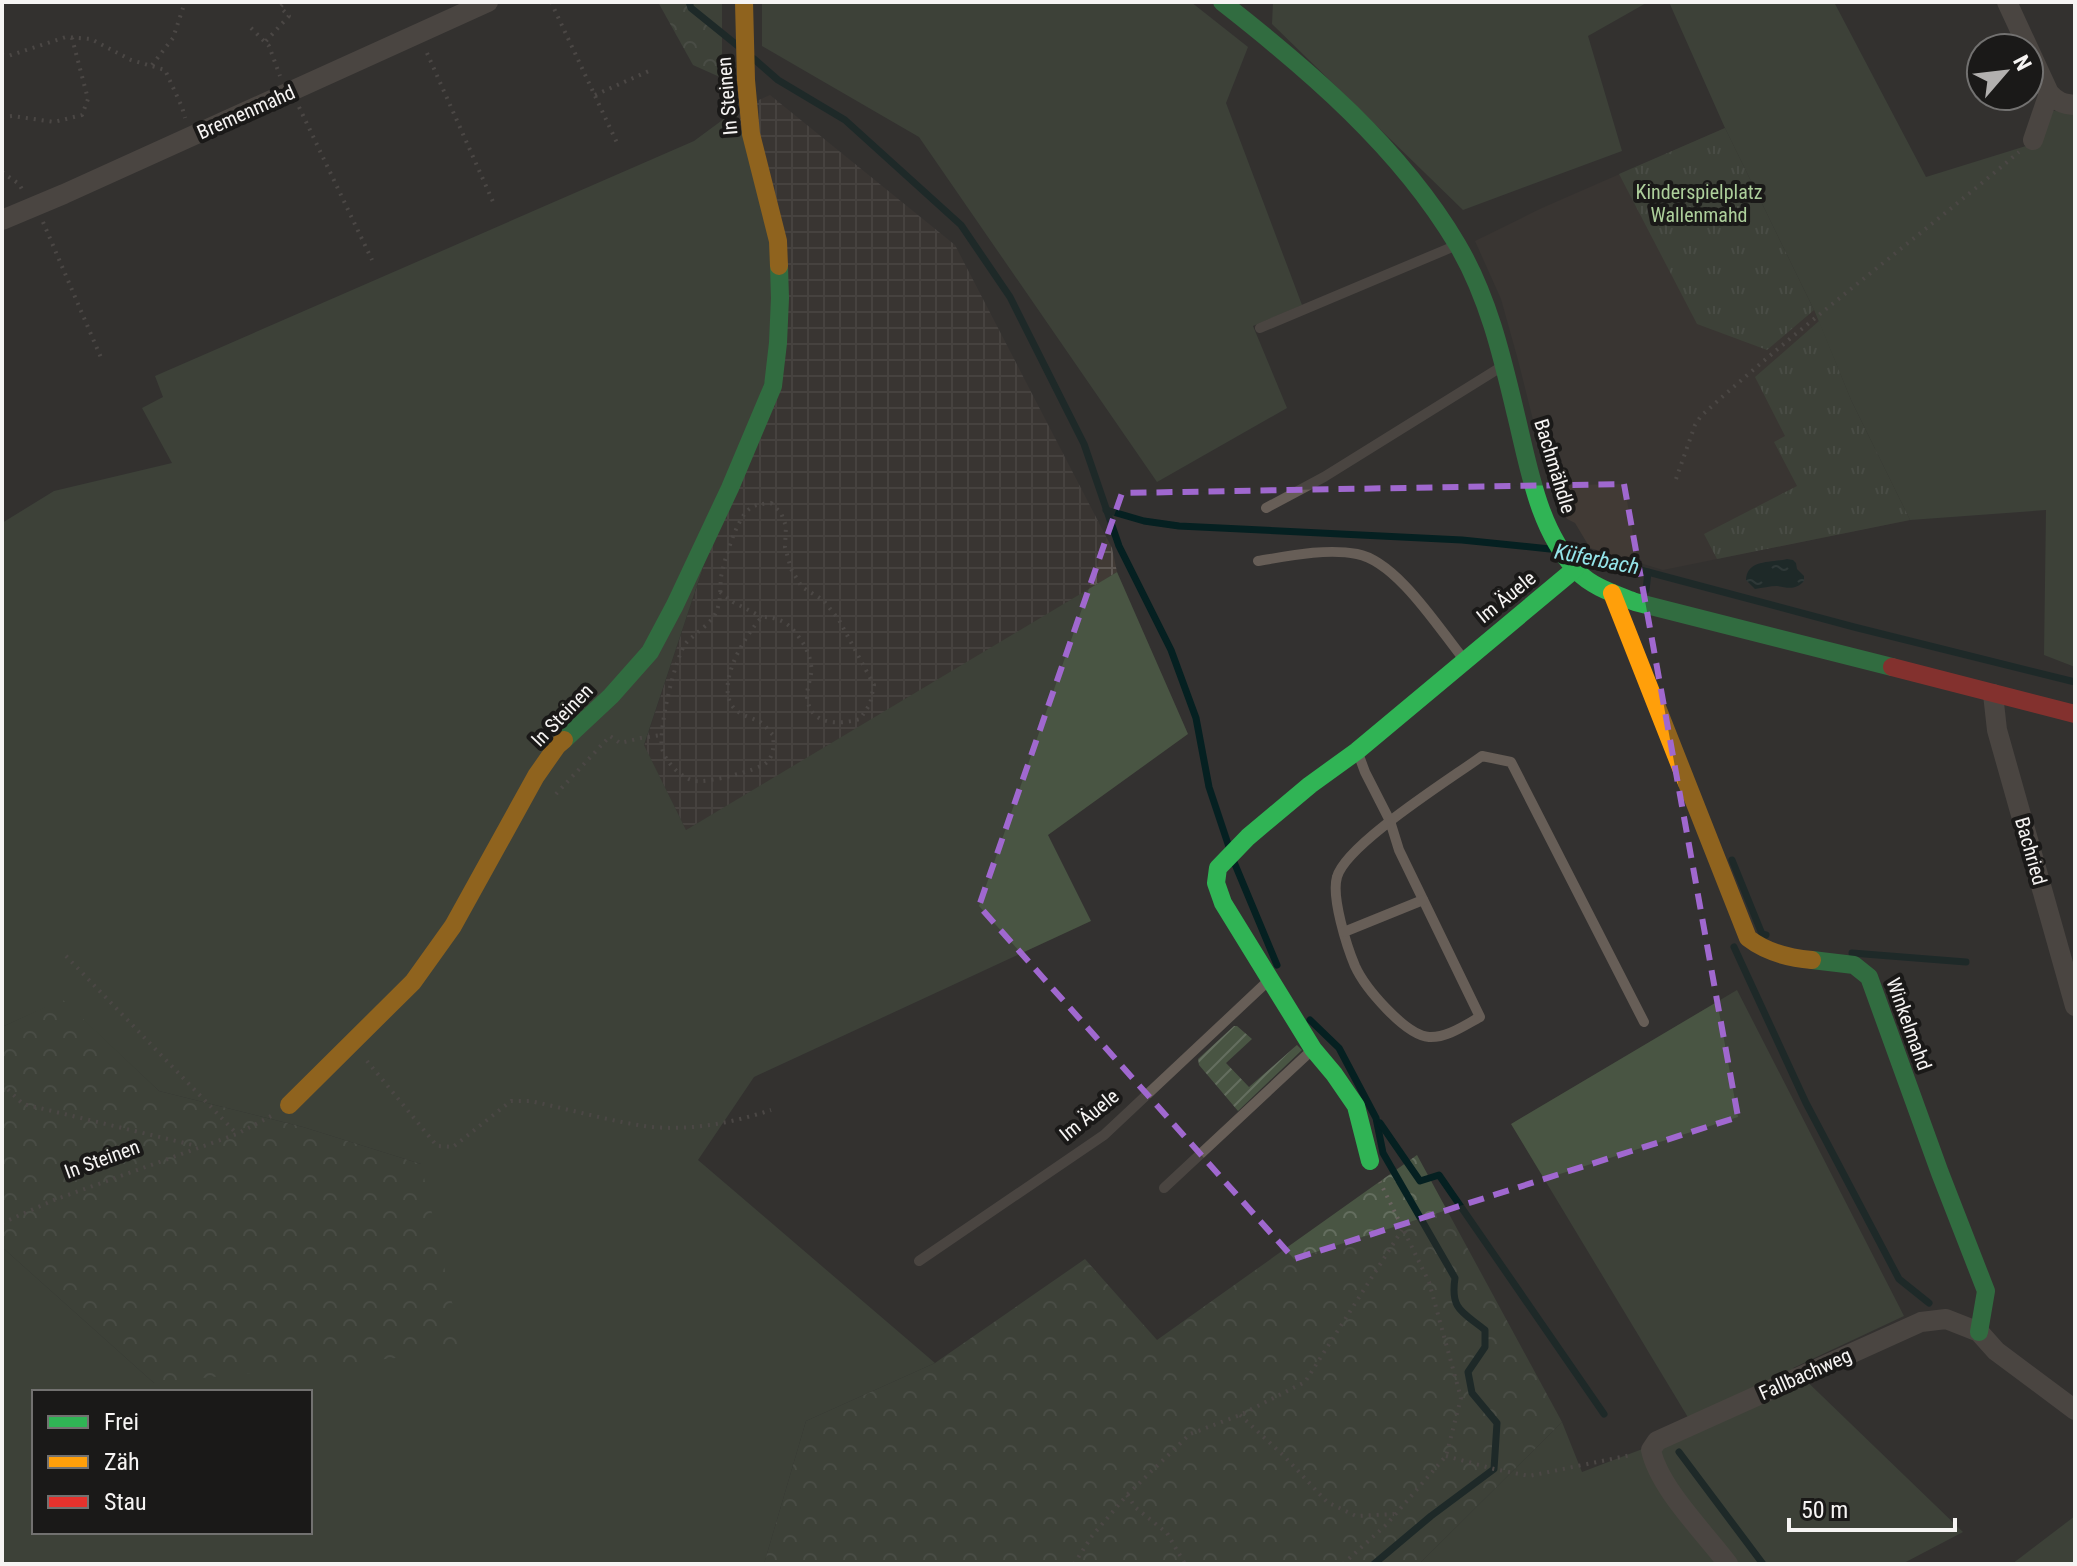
<svg xmlns="http://www.w3.org/2000/svg" width="2077" height="1566" font-family="'Roboto Condensed',sans-serif">
<defs>
<pattern id="industrial-grid" width="8" height="8" patternUnits="userSpaceOnUse" patternTransform="scale(2)"><rect width="8" height="8" fill="#413a35"/><path d="M0 4h8M4 0v8" fill="none" stroke="#5d5753"/></pattern>
<pattern id="forest-crowns" width="20" height="18" patternUnits="userSpaceOnUse" patternTransform="scale(2)"><rect width="20" height="18" fill="#495543"/><path d="M2 6a3 3 0 1 1 6 0M12 15a3 3 0 1 1 6 0" fill="none" stroke="#646e5f"/></pattern>
<pattern id="park-tufts" width="24" height="20" patternUnits="userSpaceOnUse" patternTransform="scale(2)"><rect width="24" height="20" fill="#495543"/><path d="M3 7l-1-3M5 7V3M7 7l1-3M15 17l-1-3M17 17v-4M19 17l1-3" fill="none" stroke="#646e5f"/></pattern>
<pattern id="garden-furrows" width="10" height="10" patternUnits="userSpaceOnUse" patternTransform="scale(2)"><rect width="10" height="10" fill="#495543"/><path d="M-1 1l2-2M0 10L10 0M9 11l2-2" fill="none" stroke="#646e5f"/></pattern>
<pattern id="water-ripples" width="26" height="14" patternUnits="userSpaceOnUse" patternTransform="scale(2)"><rect width="26" height="14" fill="#052021"/><path d="M2 4q2-2 4 0t4 0M15 11q2-2 4 0t4 0" fill="none" stroke="#2a4142"/></pattern>
</defs>
<rect width="100%" height="100%" fill="#333130"/>
<path fill="url(#industrial-grid)" d="M770 95 955 245 1112 548 1117 572 899 706 686 830 644 746 770 366 736 110Z"/>
<path fill="#413a35" d="M1725 128 1814 310 1851 400 1910 520 1663 570 1590 548 1575 523 1567 519 1548 480 1518 360 1501 299 1475 241 1542 208Z"/>
<g fill="#495543" fill-rule="evenodd">
<path d="M762 2H1191L1248 47 1226 103 1302 305 1253 326 1287 408 1157 482 919 137 762 46Z"/>
<path d="M1273 2H1648L1588 36 1622 151 1463 210 1272 24Z"/>
<path d="M1669 2H1834L1926 177 2036 143 2049 110 2075 114V667L2044 655 2046 510 1910 520 1851 400 1814 310 1725 128Z"/>
<path d="M736 110 772 249 770 366 644 745 686 830 1117 572 1188 734 1048 835 1091 921 754 1077 698 1160 935 1363 806 1421 764 1564H2V1247L154 1383 421 1164 303 1127 159 1091 62 1000 2 1027V523L54 491 172 463 142 408 163 397 155 376 694 141ZM34 1392H310V1532H34Z"/>
<path d="M1737 990 1904 1316 1793 1368 1963 1532 1902 1564H1419L1562 1422 1582 1472 1695 1429 1511 1124Z"/>
<path d="M2075 1516V1564H2012Z"/>
</g>
<g fill="url(#forest-crowns)">
<path d="M658 2H722V78L693 65Z"/>
<path d="M62 999 159 1091 303 1127 421 1164 463 1351 154 1383 2 1247V1027Z"/>
<path d="M1417 1155 1562 1422 1419 1564H764L806 1421 935 1363 1085 1259 1157 1340Z"/>
</g>
<g fill="url(#park-tufts)">
<path d="M1725 128 1814 310 1767 350 1697 324 1619 174Z"/>
<path d="M1819 321 1851 400 1910 520 1717 559 1704 534 1797 486 1774 442 1785 436 1755 377Z"/>
</g>
<path fill="url(#garden-furrows)" d="M1234 1026H1237L1252 1039 1226 1063 1249 1087 1297 1045 1302 1050 1238 1111 1199 1065 1198 1059Z"/>
<path fill="url(#water-ripples)" d="M1787 559 1793 560 1796 563 1797 569 1804 576V581C1796 590 1788 588 1777 586 1770 586 1762 588 1755 589L1746 580C1747 559 1771 563 1787 559Z"/>
<g fill="none" stroke-linecap="round" stroke-linejoin="round">
<g stroke="#052021" stroke-width="7">
<path d="M689 2 691 8 738 46"/>
<path d="M754 59 778 80 845 120 961 225 1010 297 1084 444 1119 546 1171 650 1196 718 1209 787 1229 847"/>
<path d="M1106 510 1144 521 1179 526 1462 540 1550 549"/>
<path d="M1574 552 1586 553 1648 572 1854 627 2075 682"/>
<path d="M1646 590 1648 572"/>
<path d="M1732 860 1762 934 1766 935"/>
<path d="M1234 862 1277 965"/>
<path d="M1734 947 1806 1103 1899 1279 1929 1303"/>
<path d="M1852 953 1966 962"/>
<path d="M1310 1020 1339 1048 1376 1118 1383 1153 1455 1278C1450 1310 1463 1312 1485 1330V1347L1468 1372 1472 1393 1497 1423 1494 1469 1431 1516 1374 1564"/>
<path d="M1380 1123 1420 1181 1439 1175 1604 1414"/>
<path d="M1679 1452 1763 1564"/>
</g>
<g stroke="#69635f" stroke-width="4" stroke-dasharray="2 6" stroke-linecap="butt">
<path d="M551 2 618 145"/>
<path d="M251 28 269 46 280 76"/>
<path d="M266 41 289 16 280 7 285 2"/>
<path d="M427 53 494 204"/>
<path d="M2 55 8 56 66 37 91 39 131 60 165 70 182 107 185 118"/>
<path d="M152 65 173 38 185 2"/>
<path d="M595 95 649 71"/>
<path d="M299 107 372 260"/>
<path d="M2 117 13 116 54 122 82 115 88 99 72 38"/>
<path d="M2 172 19 184 23 191"/>
<path d="M43 222 102 360"/>
<path d="M1676 479 1695 425 1701 416C1803 323 1914 241 2019 152"/>
<path d="M771 503 781 513 786 526 785 547 791 569 802 587 823 600 839 620 874 685 870 704 860 719C839 725 809 726 807 696 807 685 813 675 811 665 809 651 803 642 795 632 786 621 776 617 762 617 745 635 711 690 737 711 743 716 753 718 760 722 765 725 769 731 773 735 774 745 774 756 766 763 756 771 707 783 695 781 681 778 665 762 662 748 658 731 675 657 686 643 697 631 714 623 718 607 721 598 720 587 721 577 724 561 736 521 748 510 755 504 762 504 771 503Z"/>
<path d="M720 592 733 602 762 617"/>
<path d="M556 794 610 736 620 743 641 738 661 735"/>
<path d="M66 956 237 1134"/>
<path d="M367 1061 437 1146 453 1147 511 1101H530C568 1109 606 1120 644 1126 687 1132 732 1123 771 1110"/>
<path d="M2 1084 23 1104 197 1146"/>
<path d="M2 1223 54 1200 237 1134 271 1116"/>
<path d="M1240 1415 1285 1457 1327 1502 1356 1516 1394 1514"/>
<path d="M1446 1456 1494 1469 1529 1476 1631 1455"/>
<path d="M1127 1495 1136 1508 1167 1533 1185 1564"/>
<path d="M1074 1564 1092 1536 1127 1495 1190 1434 1240 1415 1305 1382 1402 1230"/>
<path d="M1343 1564 1386 1525 1446 1456 1461 1398 1429 1282 1380 1182"/>
</g>
<g stroke="#675e57" stroke-width="10">
<path d="M1260 328 1457 245"/>
<path d="M1266 508 1324 477 1501 367"/>
<path d="M1258 561C1288 556 1326 548 1357 554 1396 561 1438 627 1462 657"/>
<path d="M1358 753 1365 772 1390 821 1399 850 1480 1017C1465 1025 1447 1038 1429 1037 1405 1035 1365 988 1355 966 1347 947 1331 897 1337 877 1346 844 1452 778 1482 756L1511 762 1644 1022"/>
<path d="M1344 932 1423 900"/>
<path d="M1164 1188 1312 1050"/>
<path d="M919 1261 1104 1135 1268 981"/>
</g>
<g stroke="#675e57" stroke-width="20">
<path d="M2007 2 2049 93C2057 102 2063 104 2075 105"/>
<path d="M2033 140 2049 93"/>
<path d="M2 220 64 194 488 2"/>
<path d="M1993 694 1997 730 2075 1006"/>
<path d="M1728 1564C1705 1533 1659 1488 1651 1450L1657 1441 1921 1322 1946 1319 1979 1332 1996 1351 2075 1410"/>
</g>
<g stroke="#30b455" stroke-width="18">
<path d="M1222 2C1309 70 1400 148 1457 244 1488 296 1502 356 1516 415 1529 468 1538 529 1577 571 1592 587 1615 594 1635 602L1892 667"/>
<path d="M564 740 611 696 650 652 675 605 730 488 773 386 778 343 780 298 779 266"/>
<path d="M1812 960 1854 965 1869 977 1940 1173 1986 1291 1979 1332"/>
<path d="M1370 1161 1356 1106 1334 1074 1313 1049 1223 903 1216 883 1218 868 1248 837 1310 785 1357 751 1575 569"/>
</g>
<g stroke="#ff9f0a" stroke-width="18">
<path d="M744 2 746 80 751 134 778 241 779 266"/>
<path d="M1612 593 1748 938C1766 952 1789 958 1812 960"/>
<path d="M289 1105 413 982 453 926 536 776 557 746 564 740"/>
</g>
<path stroke="#e5322d" stroke-width="18" d="M1892 667 2075 714"/>
</g>
<path d="M0 0H2077V1566H0ZM1624 484 1738 1117 1294 1259 979 906 1122 493Z" fill="#333130" fill-opacity=".55" fill-rule="evenodd"/>
<path fill="none" stroke="#a068cf" stroke-width="6" stroke-dasharray="16 10" stroke-linejoin="round" d="M1624 484 1738 1117 1294 1259 979 906 1122 493Z"/>
<g text-anchor="middle" dominant-baseline="central" stroke-width="8" stroke-linejoin="round" paint-order="stroke">
<g font-size="20" fill="#f6f4f3" stroke="#1a1918">
<text transform="translate(727 96) rotate(-95)">In Steinen</text>
<text transform="translate(246 112) rotate(-24)">Bremenmahd</text>
<text transform="translate(1555 466) rotate(73)">Bachmähdle</text>
<text transform="translate(1506 597) rotate(-39)">Im Äuele</text>
<text transform="translate(562 715) rotate(-46)">In Steinen</text>
<text transform="translate(2031 851) rotate(74)">Bachried</text>
<text transform="translate(1909 1024) rotate(70)">Winkelmahd</text>
<text transform="translate(1089 1115) rotate(-39)">Im Äuele</text>
<text transform="translate(102 1159) rotate(-20)">In Steinen</text>
<text transform="translate(1805 1374) rotate(-24)">Fallbachweg</text>
</g>
<g font-size="20" fill="#adcf9b" stroke="#1a1918">
<text x="1699" y="192">Kinderspielplatz<tspan x="1699" dy="23">Wallenmahd</tspan></text>
</g>
<g font-size="22" font-style="italic" fill="#95e6eb" stroke="#1a1918">
<text transform="translate(1597 559) rotate(11)">Küferbach</text>
</g>
</g>
<rect width="2077" height="1566" fill="none" stroke="#f6f4f3" stroke-width="8"/>
<rect x="32" y="1390" width="280" height="144" fill="#1a1918" stroke="#727170" stroke-width="2"/>
<rect x="48" y="1416" width="40" height="12" fill="#30b455" stroke="#727170" stroke-width="2"/>
<text x="104" y="1430" font-size="24" fill="#f6f4f3">Frei</text>
<rect x="48" y="1456" width="40" height="12" fill="#ff9f0a" stroke="#727170" stroke-width="2"/>
<text x="104" y="1470" font-size="24" fill="#f6f4f3">Zäh</text>
<rect x="48" y="1496" width="40" height="12" fill="#e5322d" stroke="#727170" stroke-width="2"/>
<text x="104" y="1510" font-size="24" fill="#f6f4f3">Stau</text>
<g transform="translate(2005 72) rotate(62)"><circle r="38" fill="#1a1918" stroke="#727170" stroke-width="2"/>
<path d="M0-6L14 30L0 20L-14 30Z" fill="#b2b0af"/>
<text y="-12" font-size="22" font-weight="bold" text-anchor="middle" fill="#f6f4f3">N</text>
</g>
<path d="M1789 1518v12h166v-12" fill="none" stroke="#f6f4f3" stroke-width="4"/>
<text x="1801" y="1518" font-size="24" fill="#f6f4f3" stroke="#1a1918" stroke-width="6" paint-order="stroke">50 m</text>
</svg>
